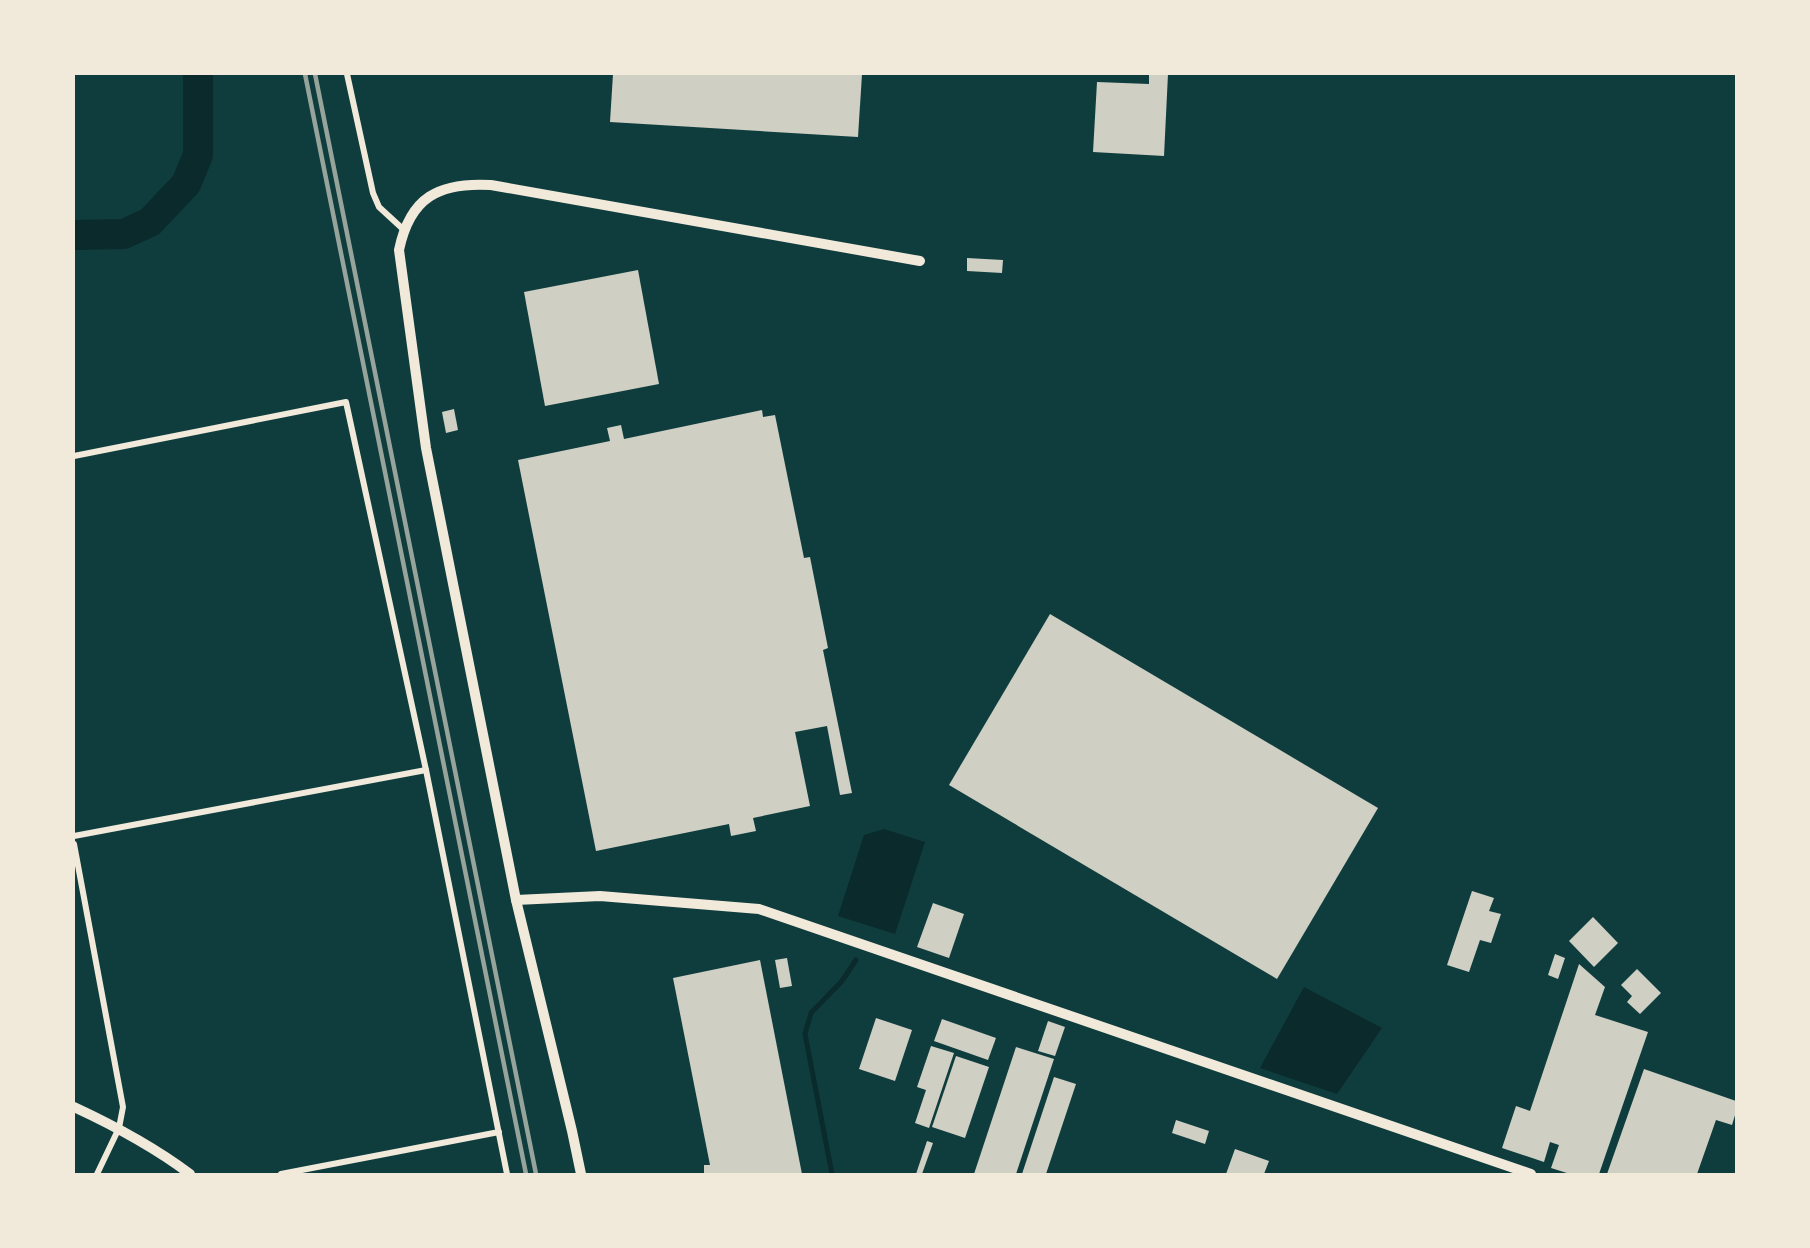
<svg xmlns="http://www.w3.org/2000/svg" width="1810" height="1248" font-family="'Space Grotesk',sans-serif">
<rect width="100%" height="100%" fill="#0f3d3e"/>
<g fill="#0a2a2b">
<path d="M884 829 925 842 895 934 838 916 864 835Z"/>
<path d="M1304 987 1382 1028 1337 1094 1260 1068Z"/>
</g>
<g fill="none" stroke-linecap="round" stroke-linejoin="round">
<path stroke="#0a2a2b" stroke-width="5" d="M832 1174 805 1034 811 1013 842 981 856 960"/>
<path stroke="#0a2a2b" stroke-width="30" d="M74 235 124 234 150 222 186 184 198 155V74"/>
</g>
<g fill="#cfcfc3">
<path d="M613 74H862L858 137 610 122Z"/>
<path d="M1149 74H1168L1164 156 1093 152 1097 82 1149 84Z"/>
<path d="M967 258 1003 260 1002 273 967 271Z"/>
<path d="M638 270 659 384 545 406 524 292Z"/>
<path d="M454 409 458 430 446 433 442 412Z"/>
<path d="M762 410 763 417 775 415 804 558 810 557 828 648 823 650 852 793 840 795 827 726 795 732 810 806 753 818 756 831 731 836 729 824 596 851 518 460 610 441 607 428 621 425 624 439Z"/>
<path d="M1050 614 1378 808 1277 979 949 785Z"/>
<path d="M1472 891 1494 898 1489 911 1501 914 1491 943 1480 940 1469 972 1447 965Z"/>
<path d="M933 903 964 914 949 958 917 947Z"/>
<path d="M1593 917 1618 943 1594 967 1569 941Z"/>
<path d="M1555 954 1565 958 1558 979 1548 975Z"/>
<path d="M787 958 792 986 780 988 775 960Z"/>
<path d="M760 960 802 1174H704V1165H710L673 978Z"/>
<path d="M1579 964 1605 987 1595 1015 1648 1032 1599 1174H1570L1551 1168 1559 1145 1550 1142 1544 1162 1502 1148 1516 1106 1530 1111Z"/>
<path d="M1637 969 1661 993 1640 1014 1627 1002 1632 996 1621 985Z"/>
<path d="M876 1018 912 1030 895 1081 859 1069Z"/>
<path d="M942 1019 996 1038 988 1060 934 1041Z"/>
<path d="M1048 1021 1065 1027 1055 1056 1038 1051Z"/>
<path d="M931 1046 954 1053 929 1128 915 1123 926 1090 917 1087Z"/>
<path d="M1016 1047 1054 1059 1016 1174H974Z"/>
<path d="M956 1056 989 1067 965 1138 932 1127Z"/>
<path d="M1644 1069 1736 1101V1112L1732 1125 1716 1120 1697 1174H1607Z"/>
<path d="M1054 1077 1076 1084 1046 1174H1022Z"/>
<path d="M1176 1120 1209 1131 1205 1144 1172 1133Z"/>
<path d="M927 1141 933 1143 922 1174H916Z"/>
<path d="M1235 1149 1269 1161 1264 1174H1226Z"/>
</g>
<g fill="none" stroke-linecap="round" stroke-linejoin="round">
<g stroke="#f1e9da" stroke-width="6">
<path d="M347 74 373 193 379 207 404 230"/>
<path d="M74 456 346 402 426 770 507 1174"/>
<path d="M74 836 426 770"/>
<path d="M74 844 123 1107 119 1128 97 1174"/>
<path d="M281 1174 499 1132"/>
</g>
<g stroke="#f1e9da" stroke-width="10">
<path d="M516 900 600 896 759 909 1531 1174"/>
<path d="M74 1107C115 1126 154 1147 190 1174"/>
<path d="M581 1174 572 1131 516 900 426 448 399 250C410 197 439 182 491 185L920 261"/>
</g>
<g stroke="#97a49c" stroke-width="4.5">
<path d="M305 74 526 1174"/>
<path d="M315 74 536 1174"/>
</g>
</g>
<rect width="1810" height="1248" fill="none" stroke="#f1e9da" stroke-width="150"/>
</svg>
